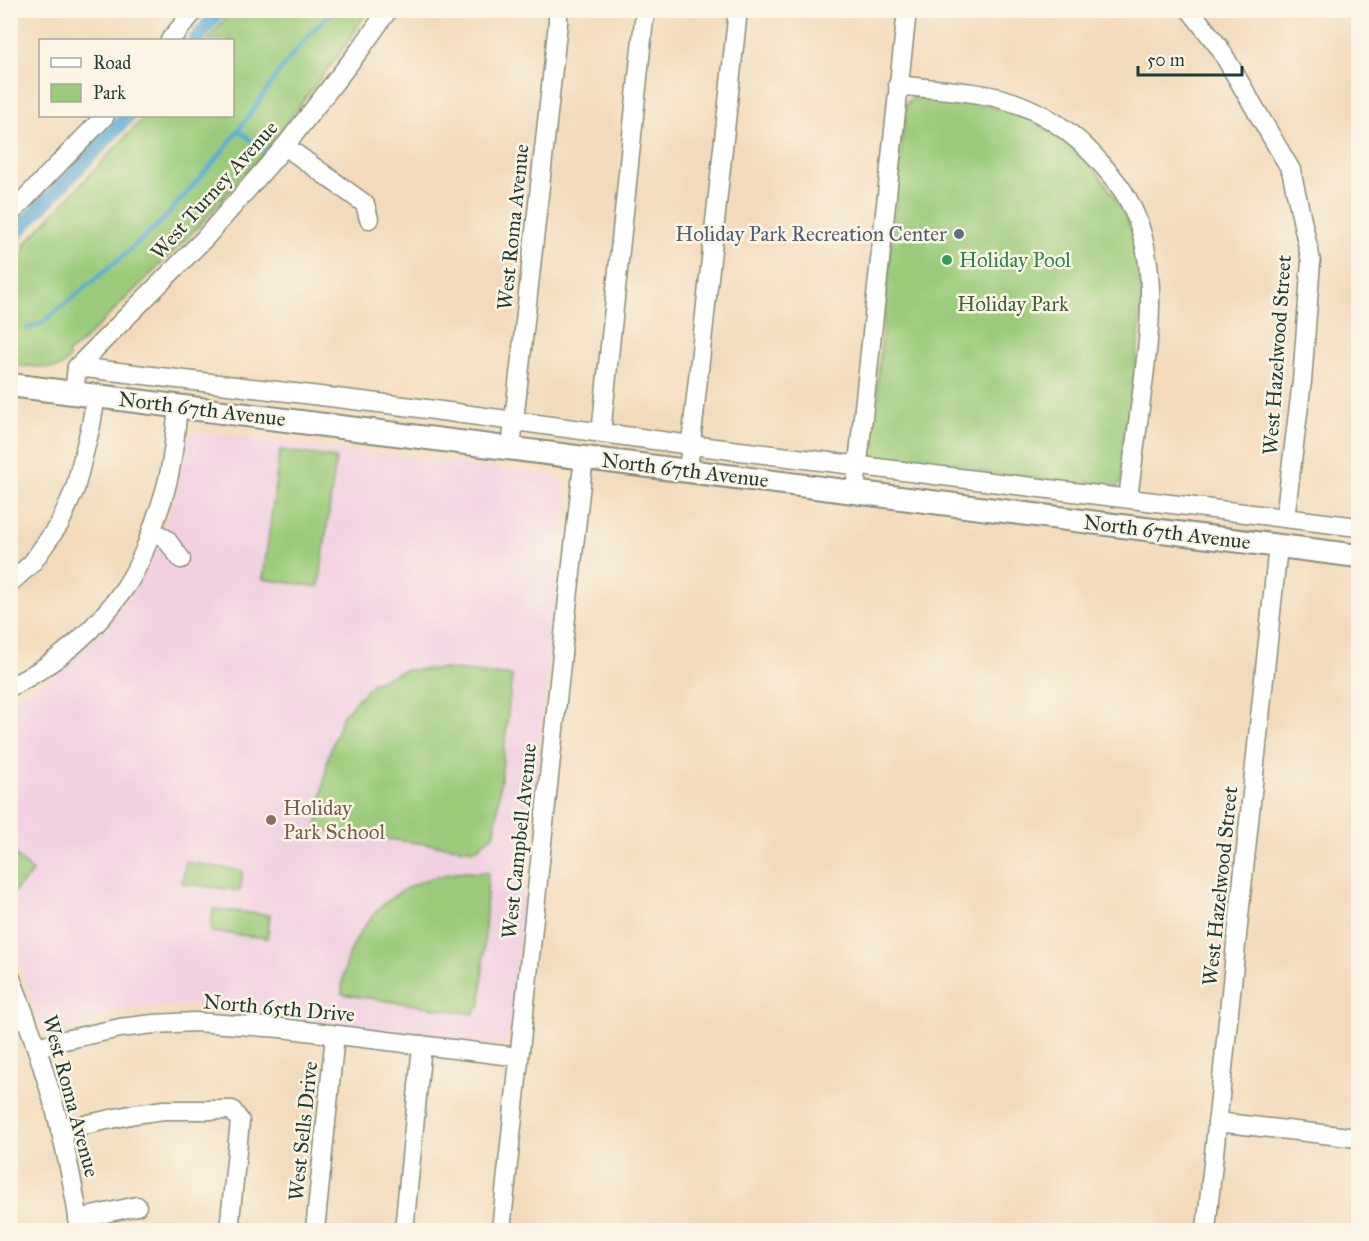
<svg xmlns="http://www.w3.org/2000/svg" width="1369" height="1241" font-family="'IM FELL Great Primer',serif">
<rect width="100%" height="100%" fill="#fcf5e5"/>
<filter id="ink" filterUnits="userSpaceOnUse"><feTurbulence type="fractalNoise" baseFrequency=".0167" numOctaves="2"/><feDisplacementMap in="SourceGraphic" scale="12" xChannelSelector="R" yChannelSelector="G"/><feConvolveMatrix kernelMatrix="1 2 1 2 8 2 1 2 1" color-interpolation-filters="sRGB"/></filter>
<filter id="wash" filterUnits="userSpaceOnUse"><feTurbulence type="fractalNoise" baseFrequency=".008" numOctaves="4" result="noise"/><feDisplacementMap in="SourceGraphic" scale="24" xChannelSelector="R" yChannelSelector="G"/><feGaussianBlur stdDeviation="1.35" result="paint"/><feColorMatrix in="noise" values="0 0 0 0 0 0 0 0 0 0 0 0 0 0 0 0 0 1.4 0 .05"/><feComposite in="paint" operator="in"/></filter>
<g filter="url(#wash)">
<rect width="100%" height="100%" fill="#f2dabb"/>
<path fill="#f1d0e2" d="M196 432 550 475 558 479 563 485 566 492V501L509 1034 507 1039 502 1044 495 1045 250 1013 238 1009 200 1004 140 1008 114 1011 91 1022 59 1032H49L44 1030 39 1024 11 939 10 701 50 678 70 663 87 647 129 596 143 575 154 553 168 518 174 496 186 438 192 433Z"/>
<g fill="#9bcb7a" stroke="#5d8457" stroke-width="1.5">
<path d="M231 11H367L349 41 259 159 196 229 80 344 68 353 69 359 60 367 54 368 11 365V270L24 254V245L145 116H232V40H208Z"/>
<path d="M918 96C954 101 992 103 1026 118 1087 144 1139 213 1142 281 1143 312 1138 342 1135 372 1130 408 1125 445 1121 481L1118 486 1114 489 873 458 870 454 905 108C907 101 911 97 918 96Z"/>
<path d="M280 450 336 458 319 587 263 579Z"/>
<path d="M443 669 512 676 495 833 475 850 316 830 328 758 343 715 373 683 405 670Z"/>
<path d="M11 851 33 872 11 895H10Z"/>
<path d="M186 862 243 871 240 891 182 883Z"/>
<path d="M463 872 488 873 481 1004 473 1014 342 994C342 953 367 912 402 891 420 880 442 874 463 872Z"/>
<path d="M213 909 270 915 267 938 211 932Z"/>
</g>
<g fill="none" stroke-linecap="round" stroke-linejoin="round">
<g stroke="#5babd5" stroke-width="4.5">
<path d="M238 130 270 154"/>
<path d="M27 329 42 323 123 256 162 221 223 151 251 113 278 73 303 42 333 10"/>
</g>
<g stroke="#5babd5" stroke-width="15">
<path d="M196 40 219 10"/>
<path d="M10 239 128 116"/>
</g>
</g>
</g>
<g filter="url(#ink)">
<g fill="none" stroke-linecap="round" stroke-linejoin="round">
<defs>
<g id="minor">
<path d="M1190 10 1219 47 1291 170 1311 261 1302 381 1285 518"/>
<path d="M170 40 195 10"/>
<path d="M898 85C934 90 972 90 1006 100 1041 110 1073 132 1097 159 1106 169 1115 179 1123 191 1160 250 1151 320 1143 385 1138 423 1133 461 1128 498"/>
<path d="M285 146 365 204 369 219"/>
<path d="M10 214 105 116"/>
<path d="M77 367 412 407 691 445 1358 527"/>
<path d="M74 393 77 367 205 238 285 146 362 47 388 10"/>
<path d="M601 433 645 10"/>
<path d="M511 448 558 23V10"/>
<path d="M688 471 738 10"/>
<path d="M855 491 907 10"/>
<path d="M152 530 166 539 181 559"/>
<path d="M10 583 32 563 60 523 75 489 91 425 96 396"/>
<path d="M10 687C56 664 95 631 124 589 139 568 148 542 156 518 162 502 167 486 170 470 174 449 176 427 178 406"/>
<path d="M10 976C43 1058 68 1143 80 1230"/>
<path d="M37 1047 60 1041 120 1028 154 1024 195 1022 281 1028 519 1057"/>
<path d="M1217 1122 1358 1138"/>
<path d="M60 1130 135 1114 164 1110H232L240 1121 229 1230"/>
<path d="M78 1219 137 1206"/>
<path d="M315 1230 335 1035"/>
<path d="M404 1230 422 1045"/>
<path d="M501 1230 564 635 584 457"/>
<path d="M1206 1230 1278 546"/>
</g>
<path id="major" d="M10 385 1358 556"/>
</defs>
<use href="#minor" stroke="#888c78" stroke-width="21"/>
<use href="#major" stroke="#888c78" stroke-width="26"/>
<use href="#minor" stroke="#fff" stroke-width="18"/>
<use href="#major" stroke="#fff" stroke-width="22"/>
</g>
</g>
<circle fill="#5c6f8a" stroke="#fcf5e5" stroke-width="2" cx="959" cy="234" r="6"/>
<circle fill="#2e9e5b" stroke="#fcf5e5" stroke-width="2" cx="947" cy="260" r="6"/>
<circle fill="#8d6e63" stroke="#fcf5e5" stroke-width="2" cx="271" cy="820" r="6"/>
<g text-anchor="middle" dominant-baseline="central" stroke-width="5" stroke-linejoin="round" paint-order="stroke">
<g font-size="21" fill="#1f3d34" stroke="#fcf5e5">
<text transform="translate(214 190) rotate(-48)">West Turney Avenue</text>
<text transform="translate(513 227) rotate(-84)">West Roma Avenue</text>
<text transform="translate(1277 355) rotate(-86)">West Hazelwood Street</text>
<text transform="translate(202 409) rotate(7)">North 67th Avenue</text>
<text transform="translate(685 470) rotate(7)">North 67th Avenue</text>
<text transform="translate(1167 532) rotate(7)">North 67th Avenue</text>
<text transform="translate(519 841) rotate(-84)">West Campbell Avenue</text>
<text transform="translate(1220 886) rotate(-84)">West Hazelwood Street</text>
<text transform="translate(279 1008) rotate(5)">North 65th Drive</text>
<text transform="translate(71 1096) rotate(75)">West Roma Avenue</text>
<text transform="translate(303 1131) rotate(-84)">West Sells Drive</text>
</g>
<g font-size="21" fill="#4e5e75" stroke="#fcf5e5" text-anchor="end">
<text x="947" y="234">Holiday Park Recreation Center</text>
</g>
<g font-size="21" fill="#27864d" stroke="#fcf5e5" text-anchor="start">
<text x="959" y="260">Holiday Pool</text>
</g>
<g font-size="21" fill="#3e6046" stroke="#fcf5e5">
<text x="1013" y="304">Holiday Park</text>
</g>
<g font-size="21" fill="#785e54" stroke="#fcf5e5" text-anchor="start">
<text x="283" y="808">Holiday<tspan x="283" dy="24">Park School</tspan></text>
</g>
</g>
<rect width="1369" height="1241" fill="none" stroke="#fcf5e5" stroke-width="36"/>
<rect x="39" y="39" width="195" height="78" fill="#fcf5e5" stroke="#a4ab9e" stroke-width="1.5"/>
<rect x="51" y="58" width="30" height="9" fill="#ffffff" stroke="#a4ab9e" stroke-width="1.5"/>
<text x="93" y="69" font-size="18" fill="#1f3d34">Road</text>
<rect x="51" y="84" width="30" height="18" fill="#9bcb7a" stroke="#a4ab9e" stroke-width="1.5"/>
<text x="93" y="99" font-size="18" fill="#1f3d34">Park</text>
<path d="M1138 66v9h104v-9" fill="none" stroke="#1f3d34" stroke-width="3"/>
<text x="1147" y="66" font-size="18" fill="#1f3d34" stroke="#fcf5e5" stroke-width="4.5" paint-order="stroke">50 m</text>
</svg>
